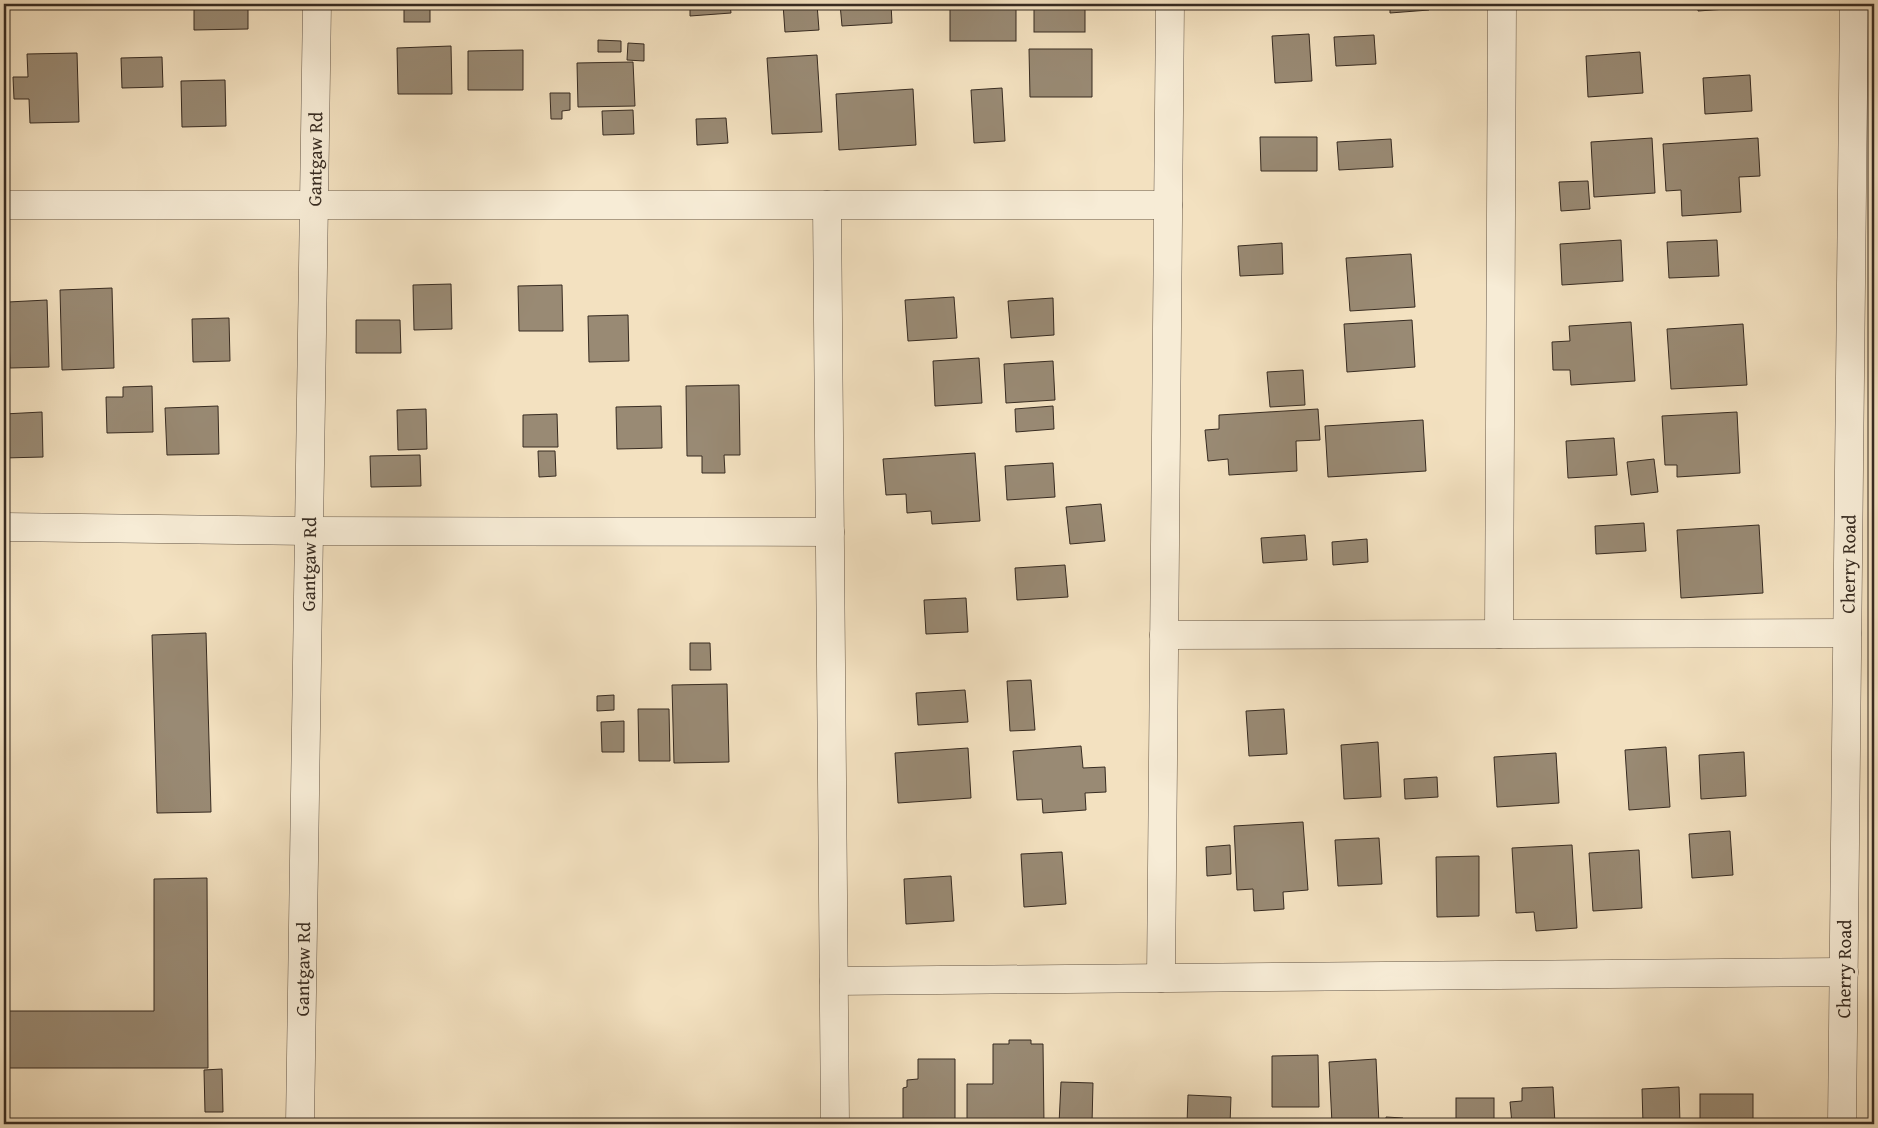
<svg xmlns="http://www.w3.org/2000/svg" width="1878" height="1128" font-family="'Gentium Book Plus',serif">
<rect width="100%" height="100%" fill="#f3e1c0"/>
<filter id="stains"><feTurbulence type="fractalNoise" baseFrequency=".004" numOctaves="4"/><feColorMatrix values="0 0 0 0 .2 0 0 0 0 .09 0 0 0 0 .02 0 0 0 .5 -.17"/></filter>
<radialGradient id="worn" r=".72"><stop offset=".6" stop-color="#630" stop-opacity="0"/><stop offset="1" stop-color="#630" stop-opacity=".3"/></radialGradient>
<g fill="#998a74" stroke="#372b21">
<path d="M194 4H248V29L194 30Z"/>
<rect x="404" y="4" width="26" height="18"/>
<path d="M690 4H730L731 13 690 16Z"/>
<path d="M783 4H817L819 30 785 32Z"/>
<path d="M840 4H891L892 23 842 26Z"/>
<rect x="950" y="4" width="66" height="37"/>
<rect x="1034" y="4" width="51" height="28"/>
<path d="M1390 4H1428L1429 10 1390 13Z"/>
<path d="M1698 4H1754L1755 7 1698 11Z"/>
<path d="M1309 34 1312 81 1275 83 1272 36Z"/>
<path d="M1374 35 1376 64 1336 66 1334 37Z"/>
<path d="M598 40 621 41V52H598Z"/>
<path d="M628 43 644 44V61L627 60Z"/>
<path d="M451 46 452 94H398L397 48Z"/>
<path d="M1029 49H1092V97H1030Z"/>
<path d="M523 50V90H468V51Z"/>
<path d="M1640 52 1643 93 1588 97 1586 56Z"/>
<path d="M77 53 79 122 30 123 29 99H14L13 77H28L27 54Z"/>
<path d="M817 55 822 132 772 134 767 58Z"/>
<path d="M162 57 163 87 122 88 121 58Z"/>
<path d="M633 62 635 106 578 107 577 63Z"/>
<path d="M1750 75 1752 111 1705 114 1703 78Z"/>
<path d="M225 80 226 126 182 127 181 81Z"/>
<path d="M1002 88 1005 141 974 143 971 90Z"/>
<path d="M913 89 916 145 839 150 836 94Z"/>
<path d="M550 93H570V110L562 111V119H551Z"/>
<path d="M633 110 634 134 603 135 602 111Z"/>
<path d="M726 118 728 143 697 145 696 119Z"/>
<path d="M1260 137H1317V171H1261Z"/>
<path d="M1652 138 1655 193 1594 197 1591 142Z"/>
<path d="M1758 138 1760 176 1739 177 1741 212 1682 216 1681 190 1666 191 1663 144Z"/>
<path d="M1391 139 1393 167 1339 170 1337 142Z"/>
<path d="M1588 181 1590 209 1561 211 1559 182Z"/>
<path d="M1621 240 1623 281 1562 285 1560 244Z"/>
<path d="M1717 240 1719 276 1669 278 1667 242Z"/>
<path d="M1282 243 1283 274 1240 276 1238 246Z"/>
<path d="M1411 254 1415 307 1350 311 1346 258Z"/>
<path d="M451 284 452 329 414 330 413 285Z"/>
<path d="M562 285 563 331H519L518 286Z"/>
<path d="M112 288 114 368 62 370 60 290Z"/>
<path d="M954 297 957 338 908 341 905 300Z"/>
<path d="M1053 298 1054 335 1011 338 1008 301Z"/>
<path d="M47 300 49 367 10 368 8 302Z"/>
<path d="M628 315 629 361 589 362 588 316Z"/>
<path d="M229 318 230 361 193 362 192 319Z"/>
<path d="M356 320H400L401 353H356Z"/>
<path d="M1412 320 1415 367 1347 372 1344 324Z"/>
<path d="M1631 322 1635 381 1571 385 1570 370H1553L1552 342 1570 341 1569 326Z"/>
<path d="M1743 324 1747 385 1671 389 1667 329Z"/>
<path d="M4 333 5 366H4Z"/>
<path d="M979 358 982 403 935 406 933 361Z"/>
<path d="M1053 361 1055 400 1006 403 1004 364Z"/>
<path d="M1303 370 1305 405 1270 407 1267 372Z"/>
<path d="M739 385 740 455H724L725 473H702V456H687L686 386Z"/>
<path d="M152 386 153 432 107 433 106 397H123V387Z"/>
<path d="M218 406 219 454 167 455 165 408Z"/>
<path d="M661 406 662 448 617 449 616 407Z"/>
<path d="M1053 406 1054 429 1016 432 1015 409Z"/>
<path d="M426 409 427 449 398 450 397 410Z"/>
<path d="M1318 409 1320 440 1296 441 1297 471 1229 475 1228 459 1208 461 1205 430 1219 429V415Z"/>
<path d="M42 412 43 457 4 458V414Z"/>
<path d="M1737 412 1740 473 1677 477V465H1665L1662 416Z"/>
<path d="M557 414 558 447H523V415Z"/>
<path d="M1423 420 1426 471 1328 477 1325 426Z"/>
<path d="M1614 438 1617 475 1568 478 1566 441Z"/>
<path d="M538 451H555L556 476 539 477Z"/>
<path d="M975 453 980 521 932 524 931 511 907 513 906 494 886 495 883 459Z"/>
<path d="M420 455 421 486 371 487 370 456Z"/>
<path d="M1654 459 1658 492 1631 495 1627 462Z"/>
<path d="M1053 463 1055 497 1007 500 1005 466Z"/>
<path d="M1101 504 1105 541 1070 544 1066 507Z"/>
<path d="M1644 523 1646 551 1596 554 1595 526Z"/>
<path d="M1759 525 1763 593 1681 598 1677 530Z"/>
<path d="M1305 535 1307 560 1263 563 1261 538Z"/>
<path d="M1367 539 1368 562 1333 565 1332 542Z"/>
<path d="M1065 565 1068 597 1017 600 1015 568Z"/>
<path d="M966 598 968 632 926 634 924 600Z"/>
<path d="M206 633 211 812 157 813 152 635Z"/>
<path d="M690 643H710L711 670H690Z"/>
<path d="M1031 680 1035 730 1010 731 1007 681Z"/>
<path d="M727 684 729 762 674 763 672 685Z"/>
<path d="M965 690 968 722 918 725 916 693Z"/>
<path d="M614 695V710L597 711V696Z"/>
<path d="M638 709H669L670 761H639Z"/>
<path d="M1284 709 1287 754 1249 756 1246 711Z"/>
<path d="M624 721V752H602L601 722Z"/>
<path d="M1378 742 1381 797 1344 799 1341 745Z"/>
<path d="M1081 746 1083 768 1105 767 1106 792 1085 793 1086 810 1043 813 1042 799 1017 800 1013 751Z"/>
<path d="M1666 747 1670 807 1629 810 1625 750Z"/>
<path d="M968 748 971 798 898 803 895 753Z"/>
<path d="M1744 752 1746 796 1701 799 1699 755Z"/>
<path d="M1556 753 1559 803 1497 807 1494 757Z"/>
<path d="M1437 777 1438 797 1405 799 1404 779Z"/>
<path d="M1303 822 1308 890 1283 892 1284 909 1254 911 1253 889 1237 890 1234 826Z"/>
<path d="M1730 831 1733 875 1692 878 1689 834Z"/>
<path d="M1379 838 1382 884 1338 886 1335 840Z"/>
<path d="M1230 845 1231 874 1207 876 1206 847Z"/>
<path d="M1572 845 1577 928 1536 931 1534 912 1516 913 1512 848Z"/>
<path d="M1639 850 1642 908 1593 911 1589 853Z"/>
<path d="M1062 852 1066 904 1024 907 1021 854Z"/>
<path d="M1479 856V916L1437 917 1436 857Z"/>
<path d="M951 876 954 921 906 924 904 879Z"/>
<path d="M207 878 208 1068H4V1011H154V879Z"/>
<path d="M1009 1040H1031V1044H1043L1044 1124H994V1119H967V1084H993V1044H1009Z"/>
<path d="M1318 1055 1319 1107H1272V1056Z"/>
<path d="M918 1059H955V1124H903V1088L907 1087V1080L918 1079Z"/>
<path d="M1376 1059 1379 1124H1332L1329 1062Z"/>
<path d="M222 1069 223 1112H205L204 1070Z"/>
<path d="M1061 1082 1093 1083 1092 1124H1059Z"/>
<path d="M1553 1087 1555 1124H1512L1510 1102 1522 1101V1088Z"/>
<path d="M1679 1087 1680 1124H1643L1642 1089Z"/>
<rect x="1700" y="1094" width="53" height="30"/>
<path d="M1188 1095 1231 1097 1230 1124H1187Z"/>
<rect x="1456" y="1098" width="38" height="26"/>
<path d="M1386 1117 1403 1118V1124H1386Z"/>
</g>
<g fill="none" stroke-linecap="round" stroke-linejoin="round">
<defs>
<g id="minor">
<path d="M4 205H1168"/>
<path d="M827 205 835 1124"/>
<path d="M4 527 309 531 830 532"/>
<path d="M1499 634 1502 4"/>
<path d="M1164 635 1847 633"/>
<path d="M1161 978 1170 4"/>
<path d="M834 981 1844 972"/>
<path id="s1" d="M300 1124 317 4"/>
<path id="s2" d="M1842 1124 1854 4"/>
</g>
</defs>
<use href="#minor" stroke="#665849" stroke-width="29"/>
<use href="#minor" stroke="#f7ecd6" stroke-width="28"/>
</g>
<g text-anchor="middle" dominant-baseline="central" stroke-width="4" stroke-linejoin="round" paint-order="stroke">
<g font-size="19" fill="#372b21" stroke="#f7ecd6">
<text stroke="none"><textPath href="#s1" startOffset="965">Gantgaw Rd</textPath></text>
<text stroke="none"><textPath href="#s1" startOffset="560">Gantgaw Rd</textPath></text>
<text stroke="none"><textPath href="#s2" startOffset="560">Cherry Road</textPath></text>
<text stroke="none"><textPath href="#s1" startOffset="155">Gantgaw Rd</textPath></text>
<text stroke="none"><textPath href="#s2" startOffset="155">Cherry Road</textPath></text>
</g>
</g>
<rect width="1878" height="1128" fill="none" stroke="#f3e1c0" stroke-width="20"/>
<rect x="5" y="5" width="1868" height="1118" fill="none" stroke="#372b21" stroke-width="2.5"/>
<rect x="10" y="10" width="1858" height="1108" fill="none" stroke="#372b21"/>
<rect width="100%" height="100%" filter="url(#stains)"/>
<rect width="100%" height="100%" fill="url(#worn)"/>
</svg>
